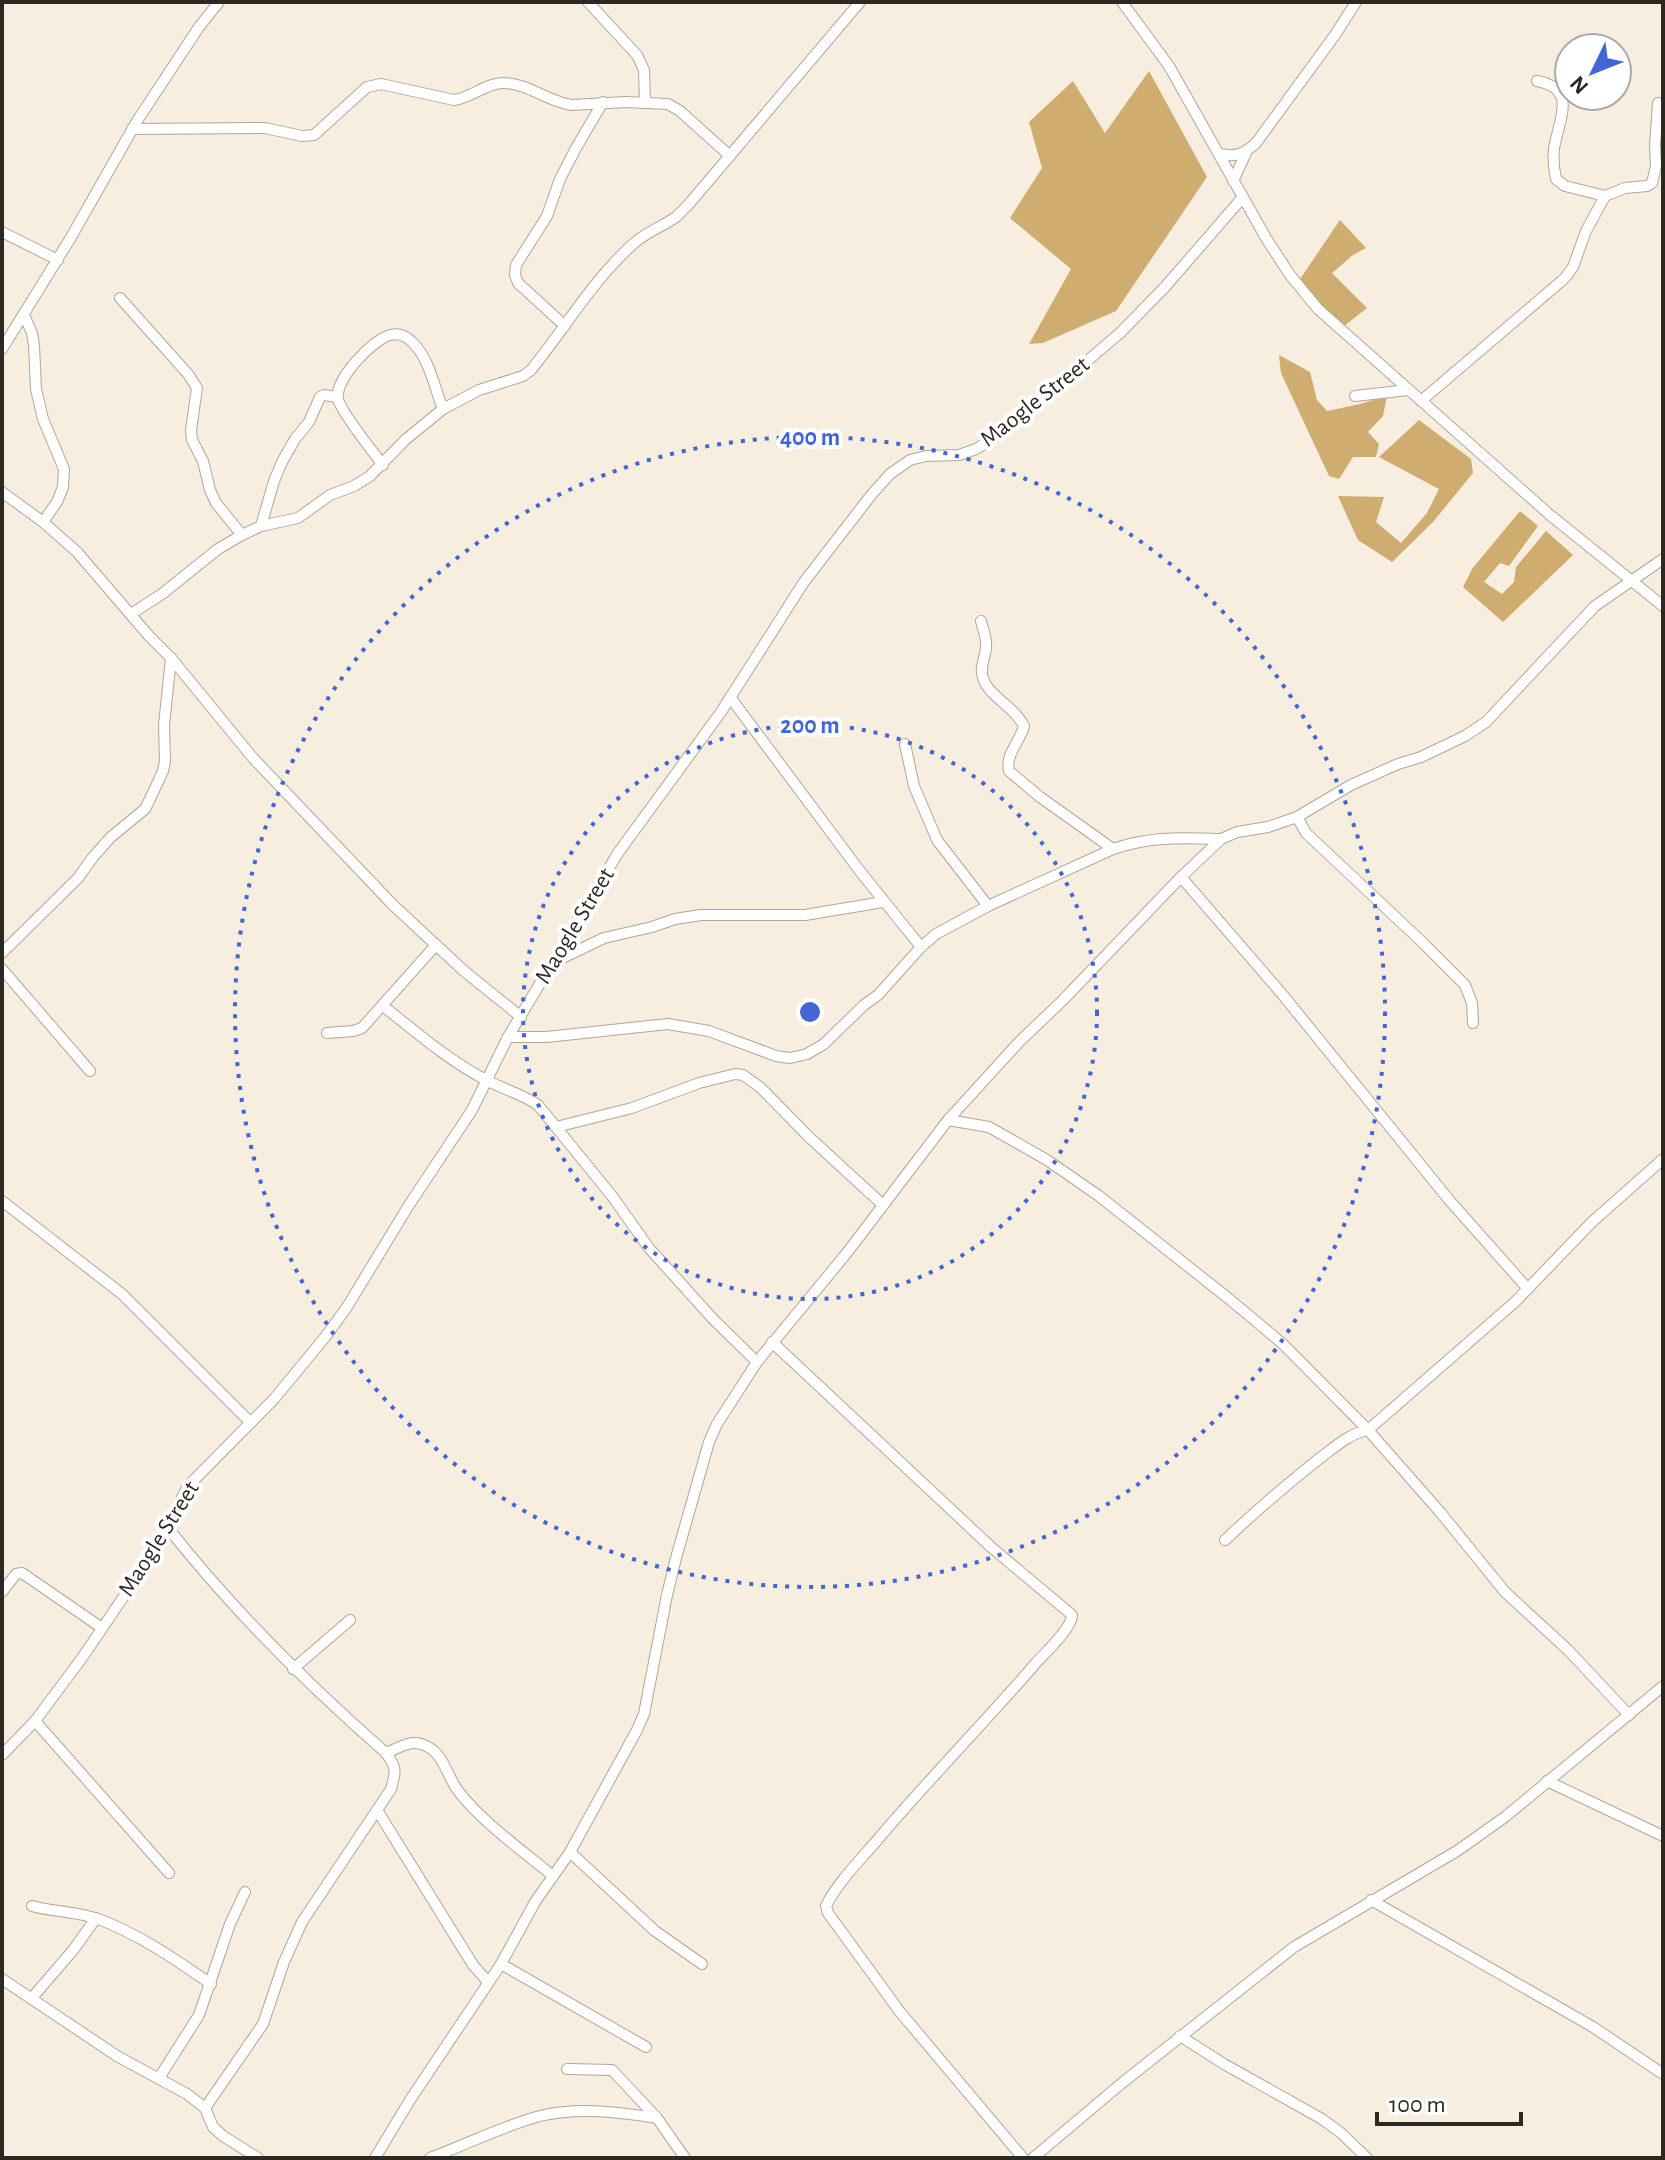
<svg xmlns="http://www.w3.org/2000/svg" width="1665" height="2160" font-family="'Alegreya Sans',sans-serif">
<rect width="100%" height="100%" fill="#f7eedf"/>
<g fill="#cfac70">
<path d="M1149 71 1207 177 1116 311 1043 343 1029 344 1071 269 1010 218 1042 168 1029 122 1073 81 1105 133Z"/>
<path d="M1340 220 1366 248 1353 255 1332 273 1367 308 1339 330 1296 285Z"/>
<path d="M1279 355 1310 372 1317 400 1327 411 1360 404 1387 396 1383 416 1368 432 1379 444 1376 457H1353L1339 479 1329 476 1281 373Z"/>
<path d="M1419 420 1471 459 1473 473 1433 522 1392 562 1358 540 1338 496 1384 497 1376 522 1401 543 1427 513 1439 489 1379 457Z"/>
<path d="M1520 511 1538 526 1509 566 1500 563 1484 582 1502 594 1514 582 1516 567 1546 531 1573 555 1503 622 1463 587 1472 569Z"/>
</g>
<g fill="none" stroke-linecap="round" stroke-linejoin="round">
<defs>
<g id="minor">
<path d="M588 2 637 55 644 70 645 103"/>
<path d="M1122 2 1169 66 1266 238 1290 275 1318 309 1550 515 1663 606"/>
<path d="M1537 81C1574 88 1562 113 1556 139 1552 152 1553 165 1556 179L1565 186 1605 196"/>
<path d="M132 129 265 128 302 136 314 135 367 87 381 84 454 100C471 98 486 83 503 83 528 83 548 102 572 105L626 102 668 104 680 111 730 156"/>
<path d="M1219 154C1236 157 1243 155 1256 143L1335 35 1356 2"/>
<path d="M1233 181 1246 153"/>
<path d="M2 232 58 260"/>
<path d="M120 298 188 374 197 388 191 430 192 440 203 461 210 490 216 503 242 535"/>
<path d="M24 315 32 333 34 345 36 389 43 419 64 469 63 487 57 502 43 522"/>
<path d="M565 326 518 283 515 275 516 265 547 216 560 179 576 148 603 102"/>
<path d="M2 349 70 239 137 121 199 27 219 2"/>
<path d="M1355 396 1408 390"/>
<path d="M1421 401 1565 278 1573 267 1586 231 1605 196 1625 188 1647 186 1652 183 1656 166 1655 145 1658 103"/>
<path d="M383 465C373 452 341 412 338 399 334 380 372 340 390 335 398 333 406 336 412 342 430 359 434 387 443 409"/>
<path d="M2 492 43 522 77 552 149 636 171 658 253 758 393 905 464 971 521 1017"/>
<path d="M261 526 274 481 282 462 295 439 309 422 320 397 324 395 337 397"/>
<path d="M131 614 162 594 218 549 242 535 261 526 298 518 330 495 354 486 370 476 405 440 443 409 479 390 523 376 531 370C565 328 593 280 633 244 646 232 662 227 676 217 680 213 685 208 689 204L860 2"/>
<path d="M981 621C983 630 987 638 986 646 986 657 979 666 983 678 988 696 1015 707 1024 726 1020 742 1005 754 1009 771L1040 797 1113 849"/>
<path d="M730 697 859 870 921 947"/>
<path d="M905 744 914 786 937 840 988 906"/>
<path d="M1297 817 1306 833 1421 941 1465 985 1472 1003 1473 1023"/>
<path d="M1181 877 1282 994 1450 1201 1528 1289"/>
<path d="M2 953 78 878 93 857 111 837 145 809 150 799 163 771 165 761 164 725 171 658"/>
<path d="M556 961 604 938 652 927 675 919 701 915H805L883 902"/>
<path d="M2 969 90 1071"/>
<path d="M383 1006C416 1032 448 1060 486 1080 503 1089 522 1094 538 1105L612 1196 649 1248 713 1319 757 1362"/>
<path d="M327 1033 353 1031 362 1028 436 945"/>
<path d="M508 1037H546L668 1024 709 1031 776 1056 790 1058 807 1054 824 1044 864 1005 878 995 921 947 936 934 988 906 1113 849C1151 836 1181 838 1221 839"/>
<path d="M948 1120 989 1127 1047 1160 1099 1196 1228 1298 1283 1344 1368 1430 1440 1512 1505 1592 1568 1650 1629 1715"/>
<path d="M556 1127 632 1108 699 1083 735 1074 743 1075 761 1088 809 1137 883 1205"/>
<path d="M2 1201 122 1294 251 1423"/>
<path d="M772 1342 991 1547 1072 1615C1072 1628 1046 1652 1036 1663 985 1722 930 1778 879 1838 863 1857 836 1884 826 1906L828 1913 900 2012 1023 2158"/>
<path d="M168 1528C233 1610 307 1684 386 1753 397 1768 396 1771 391 1789L302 1922 284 1962 263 2024 205 2108"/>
<path d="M1225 1540C1256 1511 1287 1484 1320 1458 1336 1446 1349 1434 1368 1430L1515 1302 1592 1222 1663 1159"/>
<path d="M2 1592 16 1574 22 1573 102 1628"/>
<path d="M293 1669 350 1620"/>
<path d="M35 1721 169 1873"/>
<path d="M386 1753C396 1749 410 1740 421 1744 444 1750 446 1776 459 1792 482 1822 523 1851 553 1876"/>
<path d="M2 1755 35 1721 82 1658 154 1552 188 1486 274 1399 326 1336 347 1307 409 1205 472 1110 508 1037 618 853 721 712 804 582 872 494 890 474 910 460 926 456 959 455 976 449 1005 431 1120 333 1165 287 1243 197"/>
<path d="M1547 1781 1663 1836"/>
<path d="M377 1810 473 1965 488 1982"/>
<path d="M570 1852 655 1931 702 1964"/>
<path d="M1371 1900 1593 2027 1663 2074"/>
<path d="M32 1906C53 1912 80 1912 98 1919 139 1934 176 1960 211 1984"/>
<path d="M501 1964 646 2047"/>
<path d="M2 1979 117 2056 187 2094 205 2108 213 2127 223 2136 258 2158"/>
<path d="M31 1999 74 1949 96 1918"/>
<path d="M1180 2036 1224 2064 1322 2119 1341 2133 1367 2158"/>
<path d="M567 2069 612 2070 657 2118 685 2158"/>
<path d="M159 2078 199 2015 230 1924 245 1892"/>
<path d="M375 2158 410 2100 501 1964 535 1902 570 1852 637 1730 644 1714 667 1595 676 1558 709 1442 717 1424 757 1362 846 1254 948 1120 1019 1042 1062 1001 1181 877 1221 839 1237 832 1268 827 1297 817 1351 785 1398 764 1421 757 1465 736 1486 722 1595 606 1663 559"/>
<path d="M430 2158C465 2145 505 2125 540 2116 578 2107 619 2112 657 2118"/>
<path d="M1033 2158 1122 2083 1294 1947 1457 1851 1505 1817 1663 1686"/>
</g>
</defs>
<use href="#minor" stroke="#b0a799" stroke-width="12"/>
<use href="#minor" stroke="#fff" stroke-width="10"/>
</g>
<g fill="none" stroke="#4265d7" stroke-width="4" stroke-dasharray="4 8">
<circle cx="810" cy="1012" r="287"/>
<circle cx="810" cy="1012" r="575"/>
</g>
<g text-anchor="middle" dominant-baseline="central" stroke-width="8" stroke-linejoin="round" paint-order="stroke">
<g font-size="24" fill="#2c2923" stroke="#fff">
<text transform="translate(1035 402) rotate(-38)">Maogle Street</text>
<text transform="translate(575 926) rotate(-59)">Maogle Street</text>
<text transform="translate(159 1539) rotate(-58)">Maogle Street</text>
</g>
</g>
<circle cx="810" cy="1012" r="12" fill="#4265d7" stroke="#fff" stroke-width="4"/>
<g font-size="24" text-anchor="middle" font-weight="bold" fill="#4265d7" stroke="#fff" stroke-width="8" stroke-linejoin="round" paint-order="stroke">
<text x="810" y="445">400 m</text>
<text x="810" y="733">200 m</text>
</g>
<rect width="1665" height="2160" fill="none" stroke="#2c2923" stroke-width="8"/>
<g transform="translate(1593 72) rotate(227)"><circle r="38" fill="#ffffff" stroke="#aba9a7" stroke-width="2"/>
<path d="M0-6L14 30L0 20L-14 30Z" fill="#4265d7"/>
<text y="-12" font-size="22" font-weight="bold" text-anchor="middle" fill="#2c2923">N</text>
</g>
<path d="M1377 2112v12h144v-12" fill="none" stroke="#2c2923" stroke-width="4"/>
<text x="1389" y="2112" font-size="24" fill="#2c2923" stroke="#ffffff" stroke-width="6" paint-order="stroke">100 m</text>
</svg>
